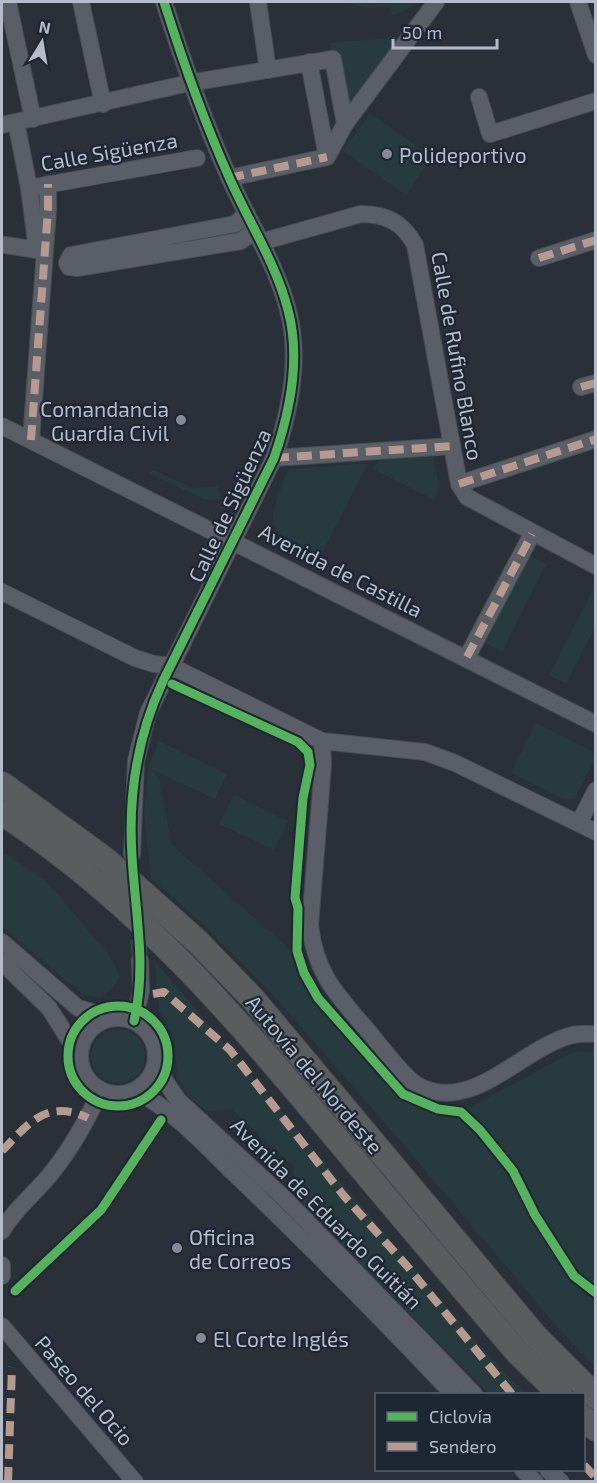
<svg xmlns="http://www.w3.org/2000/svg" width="597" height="1483" font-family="'Exo 2',sans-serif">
<rect width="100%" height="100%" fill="#2a3038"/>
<g fill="#273a3e">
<path d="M346 2H423L392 16 390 7 366 8Z"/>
<path d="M409 36 345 124 330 43Z"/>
<path d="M370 113 432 157 406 195 343 151Z"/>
<path d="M433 452 439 488 434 500 373 469 381 456Z"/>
<path d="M368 463 318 560C265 529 264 526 289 469Z"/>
<path d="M154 470 193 488 218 486 221 499H204L148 473Z"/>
<path d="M529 555 546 564 502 652 484 642Z"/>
<path d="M594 588 595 627 566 684 549 675Z"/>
<path d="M536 723 593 752 595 759 575 798 566 800 511 773Z"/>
<path d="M159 741 227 774 215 799 150 769 159 778 172 845 295 954 303 976 320 1005 392 1089 410 1102 425 1109 450 1112 467 1109 569 1054 582 1051 595 1052V1367L558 1328 404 1145 272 994 200 921 151 878 144 815 148 768Z"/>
<path d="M234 795 288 821 274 850 219 824Z"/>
<path d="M2 852 47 882 110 956 120 976 112 989 99 998 84 995 2 927Z"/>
<path d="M154 960 475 1340 525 1394H489L294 1196V1167L232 1110 206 1111 188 1095 178 1078 174 1038 159 1009Z"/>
<circle cx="118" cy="1056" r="27"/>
</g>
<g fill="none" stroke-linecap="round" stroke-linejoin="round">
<path stroke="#3f454e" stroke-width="16" stroke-dasharray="16 8" stroke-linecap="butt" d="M137 915 140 960"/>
<defs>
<g id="minor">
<path d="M8 2 33 119"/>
<path d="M81 2 103 104"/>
<path d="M258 2 268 70"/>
<path d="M578 2 596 55"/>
<path d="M309 62 327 157 345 124 436 2"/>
<path d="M479 97 490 134 596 101"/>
<path d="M2 125 189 83 333 59 345 124"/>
<path d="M229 178 327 157"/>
<path d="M29 188 197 158"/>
<path d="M247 214 235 224 71 255 67 263 69 267 77 268 241 241 255 230"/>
<path d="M261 242 361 214C387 214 403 223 415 245L459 484 467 497 596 566"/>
<path d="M5 245 37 250 29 188 16 122"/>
<path d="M539 258 596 240"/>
<path d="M581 387 596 383"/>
<path d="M2 426 596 724"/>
<path d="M31 440 48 210V184"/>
<path d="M274 458 452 446"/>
<path d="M459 484 596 439"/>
<path d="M2 592 135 658 154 664 171 666 322 741 425 752 455 763 596 832"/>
<path d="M467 657 532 534"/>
<path d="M322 741 323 765 310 925C315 973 337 995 368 1031 381 1046 401 1075 417 1085 472 1116 523 1046 573 1035 580 1033 588 1034 596 1034"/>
<path d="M579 823 596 790"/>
<path d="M132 854 136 761 148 713 274 458C290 412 301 358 288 310 276 263 248 221 229 177 203 119 183 62 164 2"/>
<path d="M2 942 78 1008 112 1018"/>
<path d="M2 962 49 1008 80 1057"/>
<circle cx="118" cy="1056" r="38"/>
<path d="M134 1021 141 991 140 960"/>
<path d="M157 1058 165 1081 178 1100 284 1198 474 1394"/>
<path d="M135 1091C176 1111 207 1148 240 1179 313 1249 384 1321 453 1394"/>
<path d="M2 1231C15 1208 37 1192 53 1171 73 1146 87 1119 101 1091"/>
<path d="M2 1265V1276"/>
<path d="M2 1326 135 1482"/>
<path d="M523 1470 535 1482"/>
<path d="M548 1470 561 1482"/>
</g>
<g id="highway">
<path d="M2 784 106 860 198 942 253 999 536 1337 596 1397"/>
<path d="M2 813C140 903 237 1019 342 1145 400 1215 459 1284 518 1353L560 1394"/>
<path d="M584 1418 596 1429"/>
</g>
</defs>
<use href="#minor" stroke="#484c53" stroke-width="18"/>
<use href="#highway" stroke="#474c53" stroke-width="26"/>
<use href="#minor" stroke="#5a5e66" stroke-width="16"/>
<use href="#highway" stroke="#5a5d60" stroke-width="24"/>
<g stroke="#b69a8f" stroke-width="8" stroke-dasharray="15 8" stroke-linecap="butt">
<path d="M229 178 327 157"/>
<path d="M539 258 596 240"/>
<path d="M581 387 596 383"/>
<path d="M31 440 48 210V184"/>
<path d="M274 458 452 446"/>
<path d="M459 484 596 439"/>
<path d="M467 657 532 534"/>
<path d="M153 994 164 992 230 1050 344 1196 407 1266 512 1394"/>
<path d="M2 1151C28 1124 47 1098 88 1118"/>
<path d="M584 1465 596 1478"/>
<path d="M8 1482 12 1367"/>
</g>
<defs>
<g id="cycleway">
<path d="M172 684 298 742 308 752 310 765 303 798 295 898 298 908 297 951 304 973 318 998 403 1094 438 1109 461 1112 480 1130 513 1171 535 1215 574 1276 596 1293"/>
<circle cx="118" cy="1056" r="50"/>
<path d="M134 1021C147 966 135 912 132 856 128 795 137 737 163 681L274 458C290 412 301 358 288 310 276 263 248 221 229 177 203 119 183 62 164 2"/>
<path d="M15 1291 101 1210 161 1120"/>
</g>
</defs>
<use href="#cycleway" stroke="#1d2633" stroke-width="13"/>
<use href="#cycleway" stroke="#56b35d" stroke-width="9"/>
</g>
<g fill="#848b96" stroke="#1d2633" stroke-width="2">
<circle cx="387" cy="154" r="6"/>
<circle cx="181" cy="420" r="6"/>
<circle cx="177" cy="1248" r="6"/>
<circle cx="201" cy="1338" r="6"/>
</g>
<g text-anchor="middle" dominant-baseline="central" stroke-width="4.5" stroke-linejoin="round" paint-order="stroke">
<g font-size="21" fill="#b4bcc9" stroke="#1d2633">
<text transform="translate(109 151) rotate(-10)">Calle Sigüenza</text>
<text transform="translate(458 356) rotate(80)">Calle de Rufino Blanco</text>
<text transform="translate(229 505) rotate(-65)">Calle de Sigüenza</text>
<text transform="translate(341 570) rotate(27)">Avenida de Castilla</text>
<text transform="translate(315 1074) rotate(50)">Autovía del Nordeste</text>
<text transform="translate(327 1213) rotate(45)">Avenida de Eduardo Guitián</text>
<text transform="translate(85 1390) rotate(49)">Paseo del Ocio</text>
</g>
<g font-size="21" fill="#b4bcc9" stroke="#1d2633" text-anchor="start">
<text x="399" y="154">Polideportivo</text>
<text x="169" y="408" text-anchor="end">Comandancia<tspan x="169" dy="24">Guardia Civil</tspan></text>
<text x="189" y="1236">Oficina<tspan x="189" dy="24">de Correos</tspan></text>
<text x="213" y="1338">El Corte Inglés</text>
</g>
</g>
<rect width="597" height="1483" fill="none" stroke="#b4bcc9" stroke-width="6"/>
<rect x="375" y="1393" width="210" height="78" fill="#1d2633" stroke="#59626f" stroke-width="1.5"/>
<rect x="387" y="1412" width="30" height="9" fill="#56b35d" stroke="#59626f" stroke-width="1.5"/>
<text x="429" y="1423" font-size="18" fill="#b4bcc9">Ciclovía</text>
<rect x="387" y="1442" width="30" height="9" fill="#b69a8f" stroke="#59626f" stroke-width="1.5"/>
<text x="429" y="1453" font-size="18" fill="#b4bcc9">Sendero</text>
<g transform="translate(42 42) rotate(11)" stroke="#1d2633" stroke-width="4.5" paint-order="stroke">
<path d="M0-4.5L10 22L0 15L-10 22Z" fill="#b4bcc9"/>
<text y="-9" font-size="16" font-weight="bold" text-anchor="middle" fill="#b4bcc9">N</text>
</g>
<path d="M393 39v9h104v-9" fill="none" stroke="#b4bcc9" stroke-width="3"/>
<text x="402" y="39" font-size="18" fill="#b4bcc9" stroke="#1d2633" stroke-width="4.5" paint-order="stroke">50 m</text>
</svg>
